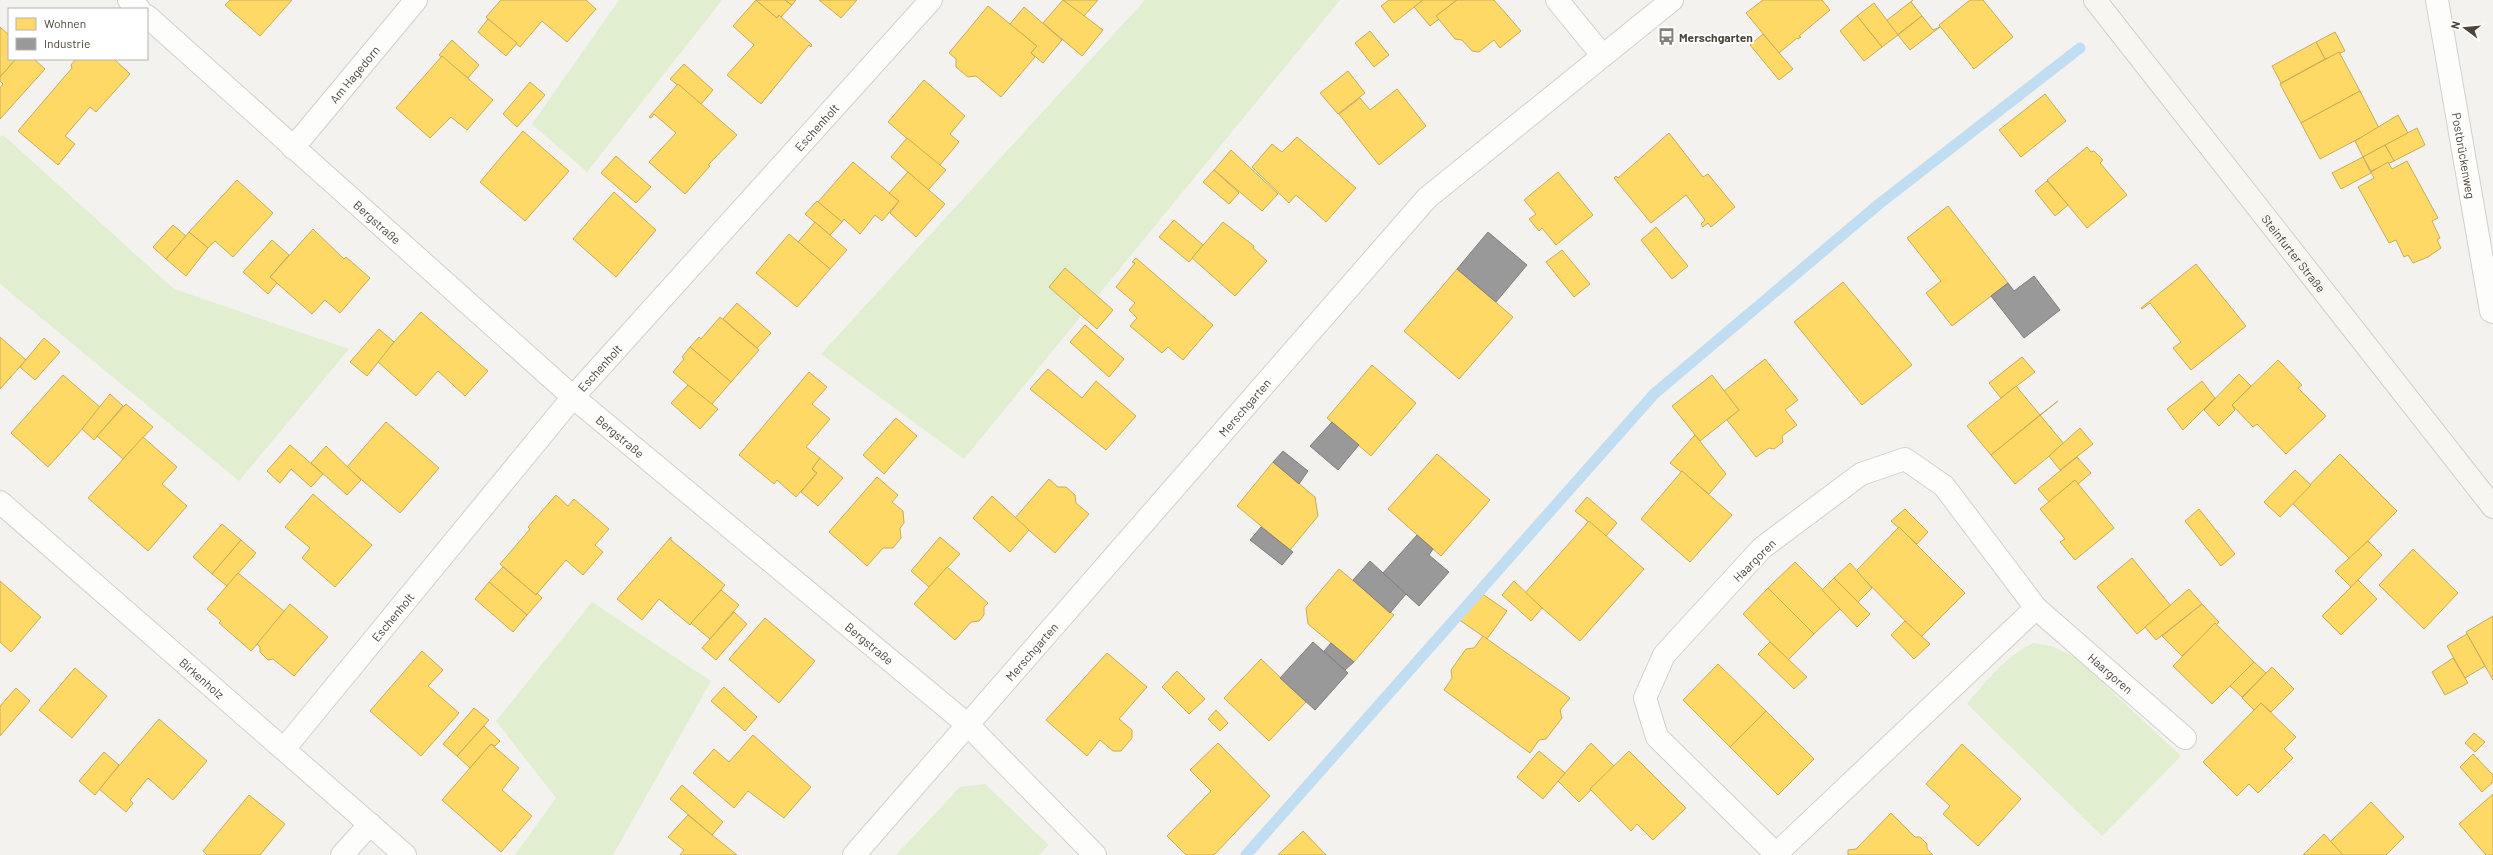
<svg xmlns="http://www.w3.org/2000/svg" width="2493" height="855" font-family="Barlow,sans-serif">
<rect width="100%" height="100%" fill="#f4f2ee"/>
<g fill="#e1eecf">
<path d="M619 0H722L587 172 532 124Z"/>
<path d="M1145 0H1340L964 459 821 354Z"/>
<path d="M3 135 174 289 349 349 239 481 0 284V137Z"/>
<path d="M592 602 711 681 613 855H515L556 798 496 721Z"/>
<path d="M2033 643 2051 646 2075 657 2181 756 2102 836 1967 704C1987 680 2005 657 2033 643Z"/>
<path d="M985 784 1049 845 1039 855H896L960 787Z"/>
</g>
<g fill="#ffd966" stroke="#c9ac58">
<path d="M230 0H292L260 36 225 5Z"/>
<path d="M501 0H586L596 9 567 42 542 21 520 47 486 17Z"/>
<path d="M756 0 777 18 779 15 812 45 811 47 809 45 761 104 727 75 754 45 733 26Z"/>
<path d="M756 0H785L792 5 781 17 779 15 777 18Z"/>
<path d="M785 0H796L792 5Z"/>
<path d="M819 0H857L841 18Z"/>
<path d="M1063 0H1098L1083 17Z"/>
<path d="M1063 0 1103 30 1082 56 1043 23Z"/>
<path d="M1389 0H1423L1394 23 1381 6Z"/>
<path d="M1423 0H1457L1436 16 1439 19 1430 26 1414 7Z"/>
<path d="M1457 0H1494L1521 31 1500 48 1494 40 1479 52 1472 51 1462 40 1455 39 1436 16Z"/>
<path d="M1763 0H1822L1830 10 1799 36 1801 37 1798 39 1797 38 1779 53 1746 13Z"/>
<path d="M1913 0 1911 2 1922 16 1897 35 1886 21Z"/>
<path d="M1970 0H1983L2013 37 1974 69 1939 25Z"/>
<path d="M1874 3 1898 35 1882 47 1857 16Z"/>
<path d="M988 6 1037 46 1031 53 1035 57 1001 97 976 76 968 77 956 67V59L949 53Z"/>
<path d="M1024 7 1062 40 1043 63 1031 53 1037 46 1010 24Z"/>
<path d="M1857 16 1882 47 1864 61 1840 31Z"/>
<path d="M1922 16 1933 30 1940 27 1910 50 1898 35Z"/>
<path d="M488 19 517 43 506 56 478 32Z"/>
<path d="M0 27 9 35V59H16L0 77Z"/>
<path d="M1370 31 1389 55 1374 67 1355 43Z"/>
<path d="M2335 32 2345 51 2325 59 2316 42Z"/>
<path d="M1763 34 1793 69 1779 80 1750 45Z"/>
<path d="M452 40 479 65 468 78 439 55Z"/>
<path d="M2316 42 2325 59 2281 83 2272 66Z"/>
<path d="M2339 52 2360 91 2301 123 2280 84Z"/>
<path d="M442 56 493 100 467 130 451 117 430 138 396 108Z"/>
<path d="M16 59H34L45 69 0 119V88L3 84 0 81V77Z"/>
<path d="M76 59H114L130 74 96 112 90 107 65 136 75 144 58 165 18 131 72 68 71 65Z"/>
<path d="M684 64 713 90 701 104 670 79Z"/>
<path d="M1348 71 1365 93 1338 114 1320 93Z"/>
<path d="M924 80 965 116 950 134 959 142 939 166 888 122Z"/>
<path d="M530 82 545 95 517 127 503 114Z"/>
<path d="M678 84 737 135 708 165 710 166 685 194 649 162 676 133 654 114 651 118 649 117Z"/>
<path d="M1397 89 1426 126 1379 165 1339 114 1360 98 1370 110Z"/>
<path d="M2360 91 2379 128 2320 159 2301 123Z"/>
<path d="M2045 94 2066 121 2021 157 1999 130Z"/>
<path d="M2398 115 2408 133 2363 157 2355 141Z"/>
<path d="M2417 128 2425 145 2394 161 2385 145Z"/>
<path d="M523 131 569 171 525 221 480 182Z"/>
<path d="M1669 133 1703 177 1708 174 1735 207 1711 227 1708 223 1703 227 1701 224 1705 220 1686 195 1651 223 1614 178 1616 176 1618 178Z"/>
<path d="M1297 137 1356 188 1326 222 1296 195 1289 203 1252 167 1272 144 1282 152Z"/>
<path d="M907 138 946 170 928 190 891 157Z"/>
<path d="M2385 145 2394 161 2371 171 2363 157Z"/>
<path d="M2087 147 2091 152 2094 151 2103 160 2100 163 2127 195 2087 228 2047 180Z"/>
<path d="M1231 150 1278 194 1262 211 1214 170Z"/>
<path d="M616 156 651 187 636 203 601 173Z"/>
<path d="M2363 157 2371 173 2341 189 2332 173Z"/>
<path d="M2407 161 2438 218 2432 221 2440 238 2437 240 2441 248 2428 257 2413 263 2408 255 2404 257 2396 240 2389 243 2358 187 2374 178 2371 172 2388 162 2392 169Z"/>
<path d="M853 162 899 201 882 221 875 215 860 234 844 219 842 222 818 202Z"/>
<path d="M1214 170 1239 193 1229 204 1203 182Z"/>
<path d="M908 172 945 204 916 237 890 213 899 201 889 193Z"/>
<path d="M1558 172 1593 215 1556 245 1542 228 1539 231 1529 219 1536 214 1524 200Z"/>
<path d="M237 180 273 213 233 257 215 241 208 248 189 232Z"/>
<path d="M2047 181 2068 205 2055 216 2035 191Z"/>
<path d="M614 192 656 230 616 277 573 239Z"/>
<path d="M817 201 842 222 830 235 805 214Z"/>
<path d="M1948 206 2008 283 1952 326 1926 293 1941 281 1907 238Z"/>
<path d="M1174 220 1203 245 1189 262 1159 237Z"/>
<path d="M815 222 847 250 830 269 798 242Z"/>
<path d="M1223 222 1254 246 1253 248 1267 261 1235 296 1192 258Z"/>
<path d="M173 225 186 236 166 259 153 247Z"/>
<path d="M1656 227 1688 266 1672 279 1641 240Z"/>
<path d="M313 229 344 259 346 257 370 278 340 313 325 300 312 314 270 277Z"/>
<path d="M189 232 208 248 186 276 166 259Z"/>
<path d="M789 234 830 269 797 307 756 273Z"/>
<path d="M272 240 289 255 270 277 277 283 268 294 243 272Z"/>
<path d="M1562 250 1590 284 1574 297 1546 262Z"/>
<path d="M1136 258 1213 325 1183 360 1168 347 1162 353 1130 326 1137 318 1129 310 1135 303 1116 287 1135 263 1132 262Z"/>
<path d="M2196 264 2246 326 2191 370 2173 348 2181 342 2150 303 2142 309 2141 308Z"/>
<path d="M1065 268 1113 310 1097 329 1049 287Z"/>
<path d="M1457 269 1513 317 1459 379 1404 331Z"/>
<path d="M1843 282 1912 365 1862 405 1794 322Z"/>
<path d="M737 303 771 333 757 348 723 319Z"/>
<path d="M421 312 488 371 465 396 438 371 416 396 377 361Z"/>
<path d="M720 317 759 350 731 382 690 347 699 337 701 339Z"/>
<path d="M1085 325 1124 359 1109 377 1070 342Z"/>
<path d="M379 329 394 342 367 376 350 362Z"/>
<path d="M0 337 26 360 0 389Z"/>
<path d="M44 338 60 352 35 380 20 367Z"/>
<path d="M690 347 731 382 711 405 673 372 684 359 682 357Z"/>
<path d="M2022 357 2035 372 2001 398 1989 383Z"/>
<path d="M1765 359 1798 400 1785 410 1797 425 1782 436 1783 442 1774 449 1769 448 1756 457 1727 420 1739 410 1724 391Z"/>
<path d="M2278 360 2302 385 2298 388 2326 416 2286 454 2257 424 2253 427 2232 405Z"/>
<path d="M1372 365 1416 403 1371 456 1327 418Z"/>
<path d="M1048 369 1082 398 1096 381 1136 416 1106 450 1030 389Z"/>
<path d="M809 372 827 387 812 404 830 419 806 447 820 458 812 469 817 473 796 497 777 480 774 484 739 455Z"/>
<path d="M2239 374 2251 386 2232 405 2235 410 2219 426 2204 410Z"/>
<path d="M63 375 101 408 48 467 11 433Z"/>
<path d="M1712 375 1739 410 1700 441 1672 406Z"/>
<path d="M2202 381 2215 398 2183 430 2167 409Z"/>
<path d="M688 385 718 409 700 429 671 403Z"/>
<path d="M2016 386 2040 415 1991 455 1967 426Z"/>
<path d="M110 394 123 406 94 440 82 429Z"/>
<path d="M2058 401 2040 415 2064 444 2015 484 1991 455Z"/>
<path d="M126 404 153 427 123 459 97 436Z"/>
<path d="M896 418 917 436 884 474 863 455Z"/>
<path d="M386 422 439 468 400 513 347 467Z"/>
<path d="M2080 428 2093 444 2060 470 2049 456Z"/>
<path d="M1695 435 1726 474 1709 494 1670 463Z"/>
<path d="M143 437 177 467 162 484 187 506 148 551 88 498Z"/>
<path d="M290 445 323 474 311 487 291 469 280 483 267 471Z"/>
<path d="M326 446 361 480 347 495 311 463Z"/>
<path d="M1437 454 1490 500 1441 556 1388 509Z"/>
<path d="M2340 454 2397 511 2350 559 2292 503Z"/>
<path d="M2077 457 2091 473 2078 484 2075 480 2049 502 2038 489Z"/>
<path d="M820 458 843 478 818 506 801 492 817 473 812 469Z"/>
<path d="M1273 462 1315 497 1318 516 1290 550 1237 506Z"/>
<path d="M2295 470 2311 485 2280 517 2264 502Z"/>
<path d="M1682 471 1732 515 1690 562 1641 519Z"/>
<path d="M877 477 898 495 892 502 903 511 904 523 900 528 901 538 893 548H883L867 566 829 532Z"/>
<path d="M1049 479 1058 487H1066L1075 495 1076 503 1089 514 1055 553 1015 518Z"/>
<path d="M2075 480 2114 528 2075 560 2060 542 2065 539 2040 509Z"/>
<path d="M313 494 372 545 335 587 302 558 310 548 285 527Z"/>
<path d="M556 495 568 506 574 499 609 529 595 545 603 552 583 575 566 560 536 595 500 564 530 529 528 527Z"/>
<path d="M992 496 1029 530 1010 552 973 518Z"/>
<path d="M1587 497 1617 523 1606 536 1575 511Z"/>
<path d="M1905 509 1928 532 1917 544 1891 521Z"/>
<path d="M2199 509 2235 554 2221 566 2185 521Z"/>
<path d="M1589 521 1644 569 1580 641 1525 593Z"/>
<path d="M222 524 241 540 212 574 193 557Z"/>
<path d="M1899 527 1965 593 1921 637 1856 571Z"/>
<path d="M671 537V540L725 585 690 625 659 599 642 620 617 599Z"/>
<path d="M940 537 960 554 929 587 911 571Z"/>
<path d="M241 540 256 553 227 586 212 574Z"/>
<path d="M2368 541 2382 555 2351 587 2335 571Z"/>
<path d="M2413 549 2458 593 2424 629 2379 585Z"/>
<path d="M2132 558 2171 606 2137 634 2097 587Z"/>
<path d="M1795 562 1841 608 1814 634 1768 588Z"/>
<path d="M1850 563 1872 588 1858 602 1834 578Z"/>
<path d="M503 567 536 595 537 593 542 598 527 615 489 582Z"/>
<path d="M947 567 988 603 984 607V615L979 621 971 622 955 640 914 604Z"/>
<path d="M1339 569 1394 615 1354 662 1308 624 1306 608Z"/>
<path d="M238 573 285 612 251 651 219 623 221 621 207 609Z"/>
<path d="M1834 578 1870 614 1857 627 1822 590Z"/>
<path d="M2358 580 2377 599 2341 635 2322 616Z"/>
<path d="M0 581 41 617 11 652 0 642Z"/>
<path d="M1514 581 1542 608 1531 621 1502 595Z"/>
<path d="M489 582 527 615 513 632 475 599Z"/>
<path d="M1768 588 1814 634 1788 660 1743 614Z"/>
<path d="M2189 589 2202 604 2156 640 2145 627Z"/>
<path d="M721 590 739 605 710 639 691 623Z"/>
<path d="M1481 593 1507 611 1487 639 1458 619Z"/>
<path d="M290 604 328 637 294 676 273 659 268 660 260 652V647L257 644Z"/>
<path d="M2202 604 2219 622 2182 656 2162 636Z"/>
<path d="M734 612 747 624 716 660 702 648Z"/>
<path d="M2493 616V680L2466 632Z"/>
<path d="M765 618 815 661 779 703 729 659Z"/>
<path d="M1905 621 1930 644 1914 659 1891 635Z"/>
<path d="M2215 623 2254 662 2212 704 2173 666Z"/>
<path d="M2467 634 2485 666 2465 678 2447 646Z"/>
<path d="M1483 636 1570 698 1560 710 1562 718 1546 739 1539 740 1530 753 1444 690 1452 678 1451 670 1466 649 1474 648Z"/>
<path d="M1770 642 1807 677 1794 689 1758 654Z"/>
<path d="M422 651 443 670 428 686 459 713 421 756 370 711Z"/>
<path d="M1107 653 1147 687 1119 719 1132 730V738L1121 751H1113L1100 740 1087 756 1046 720Z"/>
<path d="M2453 658 2468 683 2445 695 2432 672Z"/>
<path d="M1261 659 1306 702 1269 741 1224 698Z"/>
<path d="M2254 662 2266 673 2242 697 2230 686Z"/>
<path d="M1718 664 1766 711 1730 747 1683 700Z"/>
<path d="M2272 667 2294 689 2271 712 2261 703 2254 710 2242 698Z"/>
<path d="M75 668 107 696 72 738 39 710Z"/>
<path d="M1177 671 1205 699 1189 714 1162 687Z"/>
<path d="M724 687 757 717 745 731 711 701Z"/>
<path d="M16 688 30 701 0 736V706Z"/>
<path d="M2261 703 2296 737 2284 749 2293 758 2258 793 2249 784 2237 796 2203 762Z"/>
<path d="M474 708 489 720 457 756 443 744Z"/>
<path d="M1216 710 1228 723 1220 731 1208 719Z"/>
<path d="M1766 711 1814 759 1778 795 1730 747Z"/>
<path d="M159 719 207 761 173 800 148 778 130 800 133 803 126 812 99 789Z"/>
<path d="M484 726 500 741 495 746 491 744 470 768 457 756Z"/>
<path d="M2474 733 2485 742 2475 752 2465 743Z"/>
<path d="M753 735 811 787 784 818 748 791 734 808 693 773 714 749 729 762Z"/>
<path d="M1218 743 1270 796 1214 855H1186L1167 836 1211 791 1190 770Z"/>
<path d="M1591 743 1614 766 1579 802 1558 781Z"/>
<path d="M491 744 519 768 502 790 532 816 501 852 442 800Z"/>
<path d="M1962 744 2021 799 1978 846 1943 814 1950 806 1926 784Z"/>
<path d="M1539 751 1565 773 1543 799 1517 777Z"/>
<path d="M1629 751 1686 808 1653 840 1637 824 1631 831 1590 789Z"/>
<path d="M104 752 119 765 95 795 79 781Z"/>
<path d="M2473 754 2493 775V782L2482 792 2460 767Z"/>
<path d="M682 785 723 822 712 835 670 799Z"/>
<path d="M2493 794V855H2486L2459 824Z"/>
<path d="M249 795 285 824 260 855H207L203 851Z"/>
<path d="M2371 802 2404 837 2386 855H2343L2330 842Z"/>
<path d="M1891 813 1915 837H1920L1927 844V849L1933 855H1848V850L1856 849Z"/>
<path d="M688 815 712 835 737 855H680L684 850 668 837Z"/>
<path d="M1303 831 1326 855H1278Z"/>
<path d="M2324 834 2343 855H2303Z"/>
</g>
<g fill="#999" stroke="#82807c">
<path d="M1488 232 1527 265 1496 302 1457 269Z"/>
<path d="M2034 276 2060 310 2024 338 1991 296 2008 283 2014 291Z"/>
<path d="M1332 422 1359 445 1338 470 1310 446Z"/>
<path d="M1283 451 1308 471 1299 484 1273 462Z"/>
<path d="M1261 527 1293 552 1282 565 1250 540Z"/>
<path d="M1417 535 1433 549 1429 555 1449 572 1419 606 1383 573Z"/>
<path d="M1370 561 1406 594 1390 613 1353 580Z"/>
<path d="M1313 642 1348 673 1315 710 1280 678Z"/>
<path d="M1331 643 1354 662 1345 670 1324 651Z"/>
</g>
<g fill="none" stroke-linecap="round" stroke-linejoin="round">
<path stroke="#c0ddf1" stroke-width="11" d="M1246 855 1654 394 1879 204 2080 48"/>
<defs>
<g id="street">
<path d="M129 0 139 9"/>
<path d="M1557 0 1602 55"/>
<path id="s1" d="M2437 0 2491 311 2493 312"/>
<path id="s2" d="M147 16 573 397 968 725 1095 855"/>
<path id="s3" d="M293 148 416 0"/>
<path id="s4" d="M0 502 405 855"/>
<path id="s5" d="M2036 608 2185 738"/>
<path id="s6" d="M284 749 573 397 931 0"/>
<path d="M342 855 370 824"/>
<path id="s7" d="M854 855 1427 198 1672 0"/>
<path d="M1775 855 2036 608 1944 486 1905 459 1861 474 1762 548 1664 655 1645 698 1657 737 1776 854"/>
</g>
<g id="secondary">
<path id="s8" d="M2095 0 2493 507"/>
</g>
</defs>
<use href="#street" stroke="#d2d0cb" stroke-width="24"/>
<use href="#secondary" stroke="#d3cfc5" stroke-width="24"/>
<use href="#street" stroke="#fdfdfc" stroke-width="22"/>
<use href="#secondary" stroke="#f7f6f1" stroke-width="22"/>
</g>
<defs>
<symbol id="bus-bare" viewBox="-9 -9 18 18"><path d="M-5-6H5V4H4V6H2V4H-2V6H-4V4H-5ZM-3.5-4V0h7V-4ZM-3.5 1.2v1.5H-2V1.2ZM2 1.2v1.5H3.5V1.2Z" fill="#868178" stroke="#fff" stroke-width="2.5" paint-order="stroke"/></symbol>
</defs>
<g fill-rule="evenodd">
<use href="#bus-bare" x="1654" y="24" width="25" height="25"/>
</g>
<g text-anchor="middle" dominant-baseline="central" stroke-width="4" stroke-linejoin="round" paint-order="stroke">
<g font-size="12" font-weight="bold" fill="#4b4439" stroke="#fff" text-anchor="start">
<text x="1679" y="37">Merschgarten</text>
</g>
<g font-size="12" fill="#4b4439" stroke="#fff">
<text stroke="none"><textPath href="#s3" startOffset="96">Am Hagedorn</textPath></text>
<text stroke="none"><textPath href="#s6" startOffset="819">Eschenholt</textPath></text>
<text stroke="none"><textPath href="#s1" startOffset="158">Postbrückenweg</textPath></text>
<text stroke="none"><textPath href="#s2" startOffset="309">Bergstraße</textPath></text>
<text stroke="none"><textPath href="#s8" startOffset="322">Steinfurter Straße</textPath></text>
<text stroke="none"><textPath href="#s6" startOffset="495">Eschenholt</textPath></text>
<text stroke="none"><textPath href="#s7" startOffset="594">Merschgarten</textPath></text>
<text stroke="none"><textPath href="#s2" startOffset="633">Bergstraße</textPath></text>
<text transform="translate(1754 560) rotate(-45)">Haargoren</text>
<text stroke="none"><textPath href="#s6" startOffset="171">Eschenholt</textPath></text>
<text stroke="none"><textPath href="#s2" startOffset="957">Bergstraße</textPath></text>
<text stroke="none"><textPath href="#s7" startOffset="270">Merschgarten</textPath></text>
<text stroke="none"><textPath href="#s5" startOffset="99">Haargoren</textPath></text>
<text stroke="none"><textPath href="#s4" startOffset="268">Birkenholz</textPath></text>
</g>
</g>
<rect x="8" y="8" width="140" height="52" fill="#ffffff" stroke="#b7b4b0"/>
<rect x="16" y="18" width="20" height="12" fill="#ffd966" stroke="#b7b4b0"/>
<text x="44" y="28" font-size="12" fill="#4b4439">Wohnen</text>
<rect x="16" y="38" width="20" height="12" fill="#999999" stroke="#b7b4b0"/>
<text x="44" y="48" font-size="12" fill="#4b4439">Industrie</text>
<g transform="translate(2465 28) rotate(286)" stroke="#ffffff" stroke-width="3" paint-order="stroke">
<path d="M0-3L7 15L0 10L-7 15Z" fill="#4b4439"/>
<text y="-6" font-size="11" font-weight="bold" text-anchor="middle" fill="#4b4439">N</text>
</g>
</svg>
